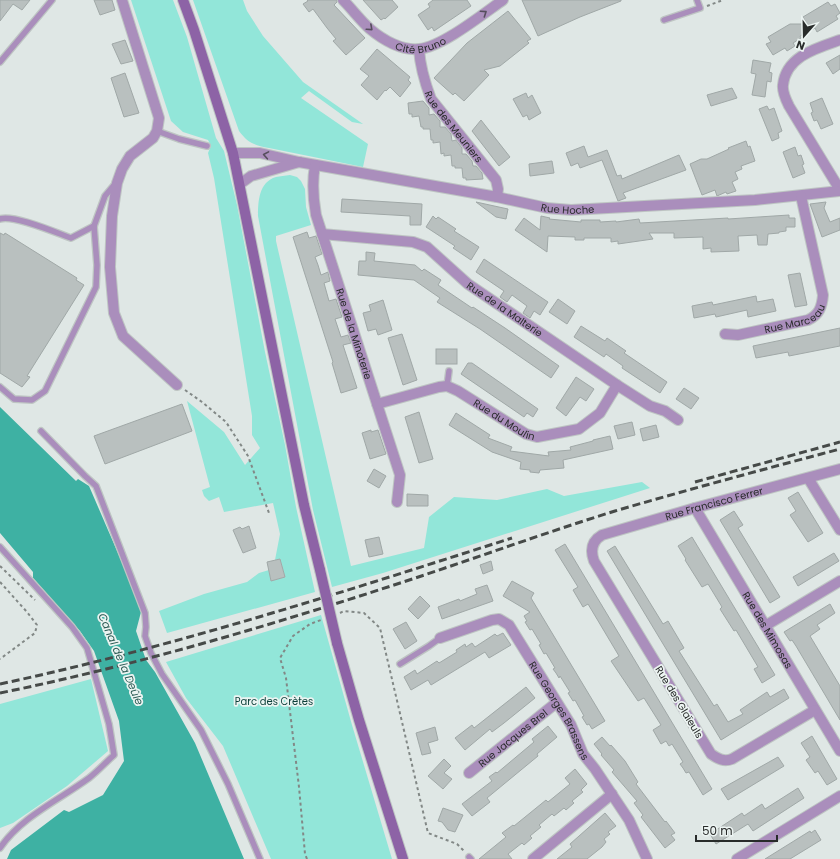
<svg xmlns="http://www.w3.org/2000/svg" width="840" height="859" font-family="Poppins,sans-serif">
<rect width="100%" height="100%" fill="#dfe7e5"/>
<g fill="#92e6d9">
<path d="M131 0H173L187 37 216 138 224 151 237 205 265 352 285 445 296 507 315 592 167 633 159 611 204 594 247 582 259 573 269 570 271 581 285 577 280 559 275 560 280 534 273 503 224 512 219 497 209 501 204 496 202 490 210 487 187 401 224 432 245 465 260 448 252 435V416L214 178 208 153 211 146 208 140 183 132 171 121Z"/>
<path d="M193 0H243L247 11 263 36 303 82 363 124 352 122 309 91 301 98 368 144 363 167 269 148C254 145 248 143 239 131Z"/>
<path d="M290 175 297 177 301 181 305 189 306 207 311 225 276 236V241L351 566 424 548 429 517 454 497 497 500 547 489 564 496 642 482 650 488 383 573 332 587 313 510 258 216C258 201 259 182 276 177 280 176 285 176 290 175Z"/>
<path d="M321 615 352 725 392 859H271L223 746 186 698 166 662Z"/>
<path d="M91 679 108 751 67 786 13 823 0 828V704Z"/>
</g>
<path fill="#3eb1a3" d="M0 407 76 481 78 479 89 486 130 581 141 612 136 631 146 660 155 672 195 743 244 859H7L11 850 64 810 69 812 103 795 124 761 119 721 94 651 80 631 33 578V572L0 533Z"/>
<g fill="#b9c0bf" stroke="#a0a8a7">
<path d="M0 0H30L22 10 13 4 0 21Z"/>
<path d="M94 0H112L115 10 100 15Z"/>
<path d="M307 0H337V2L334 5 365 38 346 55 333 41 336 39 327 28 313 9 309 12 303 4 308 1Z"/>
<path d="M363 0H392L398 7 385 19 384 18 381 20Z"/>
<path d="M433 0H467L471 6 434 31 432 27 428 30 418 15 430 7 428 4Z"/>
<path d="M522 0H621V1L580 17 538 36Z"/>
<path d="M828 2 831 6 835 4 840 13 836 16 838 19 817 32 815 28 800 36 801 38 793 43 795 46 787 51 785 48 773 55 766 44 771 42 768 37 790 24H807L803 17Z"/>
<path d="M508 11 531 39 527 41 529 43 500 66 484 70 489 75 464 101 455 93 453 95 434 78 467 43Z"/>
<path d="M125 40 133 61 121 64 112 44Z"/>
<path d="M377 49 410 77 408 80 411 83 400 97 390 87 386 91 385 90 377 100 361 85 369 76 360 69Z"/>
<path d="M840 55V69L833 74 826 63Z"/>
<path d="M753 60 771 63 769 72 772 73 771 82 767 81 765 97 752 95 756 74 751 73Z"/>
<path d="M125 73 139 113 124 117 111 78Z"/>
<path d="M732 88 737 98 711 106 707 95Z"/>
<path d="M526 93 528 98 532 95 541 113 529 120 527 115 523 117 513 99Z"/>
<path d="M822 98 833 124 821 129 817 120 814 121 811 113 813 112 810 103Z"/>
<path d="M423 101 429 108V115L434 114 440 121V127H445L451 134 452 141 456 140 462 148V154H466L472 161 473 166H476L482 173 483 179 466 180V178H463L462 168H455V166H452L451 155 444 156V153L441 154 440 142 433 143V140H431L430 129H423V127H421L419 116 412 117V114H409L408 103Z"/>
<path d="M767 106 769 110 774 108 782 131 778 133 779 138 772 141 759 109Z"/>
<path d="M481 120 510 157 499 166 472 131Z"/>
<path d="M746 141 748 147 750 146 755 161 741 166 742 169 735 172 738 179 732 182 736 191 727 194 726 192 717 196 715 190 702 195 690 164 701 159H707L729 149 728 148Z"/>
<path d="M584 146 588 157 607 150 617 176 621 175 622 179 679 155 686 170 623 193 626 198 618 201 602 160 580 168 578 163 571 166 566 153Z"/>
<path d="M795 147 798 156 801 155 804 164 802 165 805 173 793 178 783 152Z"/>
<path d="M552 161 554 173 530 176 529 164Z"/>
<path d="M342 199 422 204 421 225H410V216L341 212Z"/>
<path d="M476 202 508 209 506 219 496 217Z"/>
<path d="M826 202 824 208 830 222 840 218V230L822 237 810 204Z"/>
<path d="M789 215V218H795V227H786V231L779 232V233L768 234 767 245H758L757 235 738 236 739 251 711 252V248L703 249V237L674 238V233H649L653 239 618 244V241L611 242V238H584V240H575V237L548 236 547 252 515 230 524 218 540 230 541 216 550 218 549 219 581 222V220H600V222L616 221V222L639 219 640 223 728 218V219Z"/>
<path d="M433 216 436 219 438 217 456 229 454 231 479 247 471 260 453 248 455 246 426 227Z"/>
<path d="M307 232 309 238 316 236 322 254 315 257 318 265 321 275 328 272 330 281 324 283 329 301 336 299 342 317 335 319 341 337 348 335 351 343 343 345 357 388 341 393 332 363 333 362 293 237Z"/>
<path d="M0 233 4 235 5 233 77 278 76 280 84 285 27 376 30 377 22 387 0 373Z"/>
<path d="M366 252 375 253 374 261 415 265 422 271 424 269 441 280 438 285 472 308 473 307 505 328 559 366 551 378 480 329 437 302 440 298 414 280 358 275 359 261H366Z"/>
<path d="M484 259 548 302 540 315 534 311 530 318 523 313 527 306 512 295 507 302 500 297 504 291 476 272Z"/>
<path d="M800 273 807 305 795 307 788 275Z"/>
<path d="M756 296 757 302 773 299 776 311 748 317 747 310 716 317 715 314 694 318 692 306 712 302 713 305Z"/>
<path d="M558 299 575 311 567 324 549 312Z"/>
<path d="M383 300 392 330 378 335 376 329 368 331 363 313 371 311 369 305Z"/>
<path d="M581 326 605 341 607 338 626 351 624 353 667 382 660 393 622 368 623 366 606 354 604 357 574 337Z"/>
<path d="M840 328V346L789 356 788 352 756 358 753 346Z"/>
<path d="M402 334 417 380 403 385 388 338Z"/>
<rect x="436" y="349" width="21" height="15"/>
<path d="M468 363H472L538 409 533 417 527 413 524 417 461 374Z"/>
<path d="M576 377 594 389 586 401 580 397 566 416 556 408Z"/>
<path d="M684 388 699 398 691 409 676 399Z"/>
<path d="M182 404 192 431 105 464 94 436Z"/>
<path d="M419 412 433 459 419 463 405 417Z"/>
<path d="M456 413 490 435 488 438 512 447 510 451 549 456 548 452 571 450 570 447 593 441V440L610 436 613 449 563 460 564 468 540 470 539 473 530 472V470L520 469 521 462 492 452 449 425Z"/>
<path d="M632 422 635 435 618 439 614 426Z"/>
<path d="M656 425 659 437 643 441 640 429Z"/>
<path d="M371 430V432L378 430 386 454 370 459 362 433Z"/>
<path d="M374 469 386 476 379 488 367 481Z"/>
<path d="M798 492 823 533 808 542 790 515 796 511 788 498Z"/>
<path d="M407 494 428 495V506H407Z"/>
<path d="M734 511 743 525 738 528 780 597 770 603 720 520Z"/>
<path d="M249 526 256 548 243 553 233 530 240 527 242 529Z"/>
<path d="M379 537 383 554 369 557 365 540Z"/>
<path d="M692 537 775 675 762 683 754 669 758 667 736 630 734 631 720 609 722 607 708 584 702 587 685 560 686 559 678 546Z"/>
<path d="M565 544 712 789 703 795 689 772 686 773 683 768 680 764 683 762 672 744 669 746 666 741 661 744 653 730 661 725 644 698 638 701 611 661 619 656 588 604 583 607 573 590 578 587 555 550Z"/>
<path d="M615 546 663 624 668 621 684 648 679 651 714 706 717 704 728 722 743 714 740 710 767 692 770 697 784 689 789 698 721 740 607 551Z"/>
<path d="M834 553 839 561 798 586 793 577Z"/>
<path d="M280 559 285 577 271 581 267 562Z"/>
<path d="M491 561 493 570 483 574 480 565Z"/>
<path d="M512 581 534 593 531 598 605 721 592 729 589 724 587 725 582 717 584 716 575 700 573 701 568 693 570 692 560 676 559 678 556 673 553 669 555 668 546 653 544 654 539 645 541 644 532 629 530 630 525 622 527 621 524 616 530 612 503 596Z"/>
<path d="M487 585 493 601 442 619 438 607 459 599 460 601 477 594 475 589Z"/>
<path d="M420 596 430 606 418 619 408 609Z"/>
<path d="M830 604 835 613 817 625 820 629 810 636 840 686V720L796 646 792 640 790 641 784 632Z"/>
<path d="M406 622 417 641 405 649 393 629Z"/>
<path d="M503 633 511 645 489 658 485 652 431 685 428 680 411 690 404 677 415 670 417 674 437 661 439 663 457 652 456 650 465 644 466 647 472 643 475 647 495 634 497 636Z"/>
<path d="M526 687 535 698 504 723 492 732 490 729 465 750 455 738 472 725 474 728Z"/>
<path d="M548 726 557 737 537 754 538 756 487 798 490 802 472 816 462 804 492 781 489 777 496 772 497 773 534 742 532 739Z"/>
<path d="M435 727 438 740 428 743 431 753 422 755 416 733Z"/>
<path d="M812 736 837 779 827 785 818 771 815 773 806 760 810 757 801 743Z"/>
<path d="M602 737 610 746 611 745 625 761 638 782 636 784 665 822 666 821 675 833 671 835 675 840 665 848 641 817 643 815 634 803 637 801 612 772 614 770 601 755 602 754 594 744Z"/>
<path d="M778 757 784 766 728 800 721 789Z"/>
<path d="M444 759 451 766 444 773 452 779 443 789 428 776Z"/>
<path d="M575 769 587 784 581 790 583 792 572 801 574 803 566 810 564 808 554 816 552 814 539 825 541 827 530 836 532 838 524 845 522 843 508 854 512 859H479L506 837 502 833 513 825 514 826 546 800 548 802 570 784 565 778Z"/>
<path d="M798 788 804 798 753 831 748 824 716 844 710 834 742 813 744 816 762 804 765 809Z"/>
<path d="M443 808 463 815 455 832 448 830 442 822 438 821Z"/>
<path d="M605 813 616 826 608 832 610 834 604 839 606 842 602 847 587 859H557L572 847 570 844Z"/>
<path d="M815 830 821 840 790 859H765L810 831 811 833Z"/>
</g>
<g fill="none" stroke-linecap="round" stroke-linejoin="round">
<defs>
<g id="service">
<path d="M664 20 700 8 697 0"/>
<path d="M0 62 52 0"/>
<path d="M157 131 179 139 207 146"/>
<path d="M0 219C13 214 57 233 71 238L94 226"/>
<path d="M447 386 449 371"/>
<path d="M0 387 14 399 32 400 45 391 96 287 97 265 94 226 105 196 115 184"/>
<path d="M41 431 85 476 96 486 145 613 146 627 145 636 151 653 162 674 201 730 228 784 260 859"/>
<path d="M0 547 72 627 87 648 109 724 114 755C106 762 98 771 89 778 59 800 21 817 0 848"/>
<path d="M400 664 429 646 440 638"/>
<path d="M469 857 471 859"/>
</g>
<g id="minor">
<path d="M122 0 159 118 157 131 153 138 130 156 122 169 117 183 112 216 110 267 114 313 123 336 177 385"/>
<path id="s1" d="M343 0C352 9 360 20 370 29 383 40 402 51 419 49 442 47 483 14 503 0"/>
<path d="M840 40C817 48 786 56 783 85 782 92 786 100 789 106L840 190"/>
<path id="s2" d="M419 49C420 66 425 83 431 99L496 180 498 189 497 197"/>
<path id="s3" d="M233 153H260L299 162 497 197 547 208 571 210 755 200 840 191"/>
<path id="s4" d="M315 165C312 182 313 198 316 215L400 475 397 502"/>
<path d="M240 184 251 176 299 162"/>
<path id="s5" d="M322 234 413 242 427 247 468 284 617 385 650 406 665 411 678 420"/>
<path id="s6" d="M725 334 738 335 808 320C819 315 822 307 823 295L801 196"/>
<path id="s7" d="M377 404 439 387 447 386 458 391 526 434 537 437 579 429 600 413 617 385"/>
<path d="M808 478 840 530"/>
<path id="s8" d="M695 508 840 751"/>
<path d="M765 626 840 581"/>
<path id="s9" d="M440 638 492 620 499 619 509 625 571 725 583 754 595 769 629 820 647 859"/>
<path id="s10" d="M815 710 732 759C724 762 718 759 711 754L594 561C590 550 592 541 602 535L695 508 840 469"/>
<path id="s11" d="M469 773 556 703"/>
<path d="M533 859 612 794"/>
<path d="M737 859 840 796"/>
</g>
<g id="secondary">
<path d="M183 0 194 30 233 153 304 505 320 570"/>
<path d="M337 643 359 720 403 859"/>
</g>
</defs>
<use href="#service" stroke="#bec5c3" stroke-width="8"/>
<use href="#minor" stroke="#bec5c3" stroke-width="12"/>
<use href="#secondary" stroke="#bec5c3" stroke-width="12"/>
<g stroke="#828886" stroke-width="2" stroke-dasharray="3 3" stroke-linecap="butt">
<path d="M707 6 723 0"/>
<path d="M185 390 202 402 226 422 248 456 269 513"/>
<path d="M0 566 35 600"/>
<path d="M0 582 27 612 37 625 35 633 0 659"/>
<path d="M340 613 344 611 364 613 380 628 428 833 457 844 464 851"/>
<path d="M307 859 305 854 299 787 286 678 280 658 293 636 310 624 321 620"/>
</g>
<use href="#service" stroke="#aa8ebc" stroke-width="5.5"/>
<use href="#minor" stroke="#aa8ebc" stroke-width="10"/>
<use href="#secondary" stroke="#8d63a6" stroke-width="10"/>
<g stroke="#464a48" stroke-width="3" stroke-dasharray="8 4" stroke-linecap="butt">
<path d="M695 482 840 442"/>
<path d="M0 684C173 647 343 592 512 538"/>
<path d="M0 693C133 666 265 627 394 585 468 561 541 534 615 511 690 489 765 469 840 449"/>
</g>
<defs>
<path id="secondary-bridge" d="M320 570 337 643"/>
</defs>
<use href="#secondary-bridge" stroke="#bec5c3" stroke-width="12" stroke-linecap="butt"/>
<use href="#secondary-bridge" stroke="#8d63a6" stroke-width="10"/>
</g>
<defs><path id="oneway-chevron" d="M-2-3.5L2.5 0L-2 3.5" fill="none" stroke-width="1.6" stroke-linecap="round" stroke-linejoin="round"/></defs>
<g stroke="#564e5d">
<use href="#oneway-chevron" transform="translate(484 13) rotate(-34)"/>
<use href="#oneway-chevron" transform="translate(370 28) rotate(42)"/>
<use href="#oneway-chevron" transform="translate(266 155) rotate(-170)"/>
</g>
<g text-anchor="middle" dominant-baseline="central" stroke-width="3.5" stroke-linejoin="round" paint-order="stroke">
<g font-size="10" fill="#282b2a" stroke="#ecf4f2">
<text stroke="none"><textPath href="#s1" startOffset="96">Cité Bruno</textPath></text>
<text stroke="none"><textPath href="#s2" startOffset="87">Rue des Meuniers</textPath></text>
<text stroke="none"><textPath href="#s3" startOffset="340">Rue Hoche</textPath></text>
<text stroke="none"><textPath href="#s5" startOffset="206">Rue de la Malterie</textPath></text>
<text stroke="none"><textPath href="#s6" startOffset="73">Rue Marceau</textPath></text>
<text stroke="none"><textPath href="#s4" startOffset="175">Rue de la Minoterie</textPath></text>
<text stroke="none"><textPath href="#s7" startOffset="139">Rue du Moulin</textPath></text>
<text stroke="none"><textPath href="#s10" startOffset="491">Rue Francisco Ferrer</textPath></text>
<text stroke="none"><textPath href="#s8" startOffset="142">Rue des Mimosas</textPath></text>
<text transform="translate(679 702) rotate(59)">Rue des Glaïeuls</text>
<text stroke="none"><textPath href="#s9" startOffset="173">Rue Georges Brassens</textPath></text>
<text stroke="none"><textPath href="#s11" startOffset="56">Rue Jacques Brel</textPath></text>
</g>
<g font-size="10" fill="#0b3f39" stroke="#ecf4f2">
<text x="274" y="701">Parc des Crètes</text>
</g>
<g font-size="11" font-style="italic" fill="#2c5c55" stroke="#ecf4f2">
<text transform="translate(121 659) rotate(67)">Canal de la Deûle</text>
</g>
</g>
<g transform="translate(804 36) rotate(200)" stroke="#ecf4f2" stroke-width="3" paint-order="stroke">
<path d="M0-3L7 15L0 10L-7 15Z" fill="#282b2a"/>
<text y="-6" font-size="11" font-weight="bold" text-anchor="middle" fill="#282b2a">N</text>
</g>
<path d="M696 835v6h81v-6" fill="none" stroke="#282b2a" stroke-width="2"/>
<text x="702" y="835" font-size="12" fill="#282b2a" stroke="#ecf4f2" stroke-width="3" paint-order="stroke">50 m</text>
</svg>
